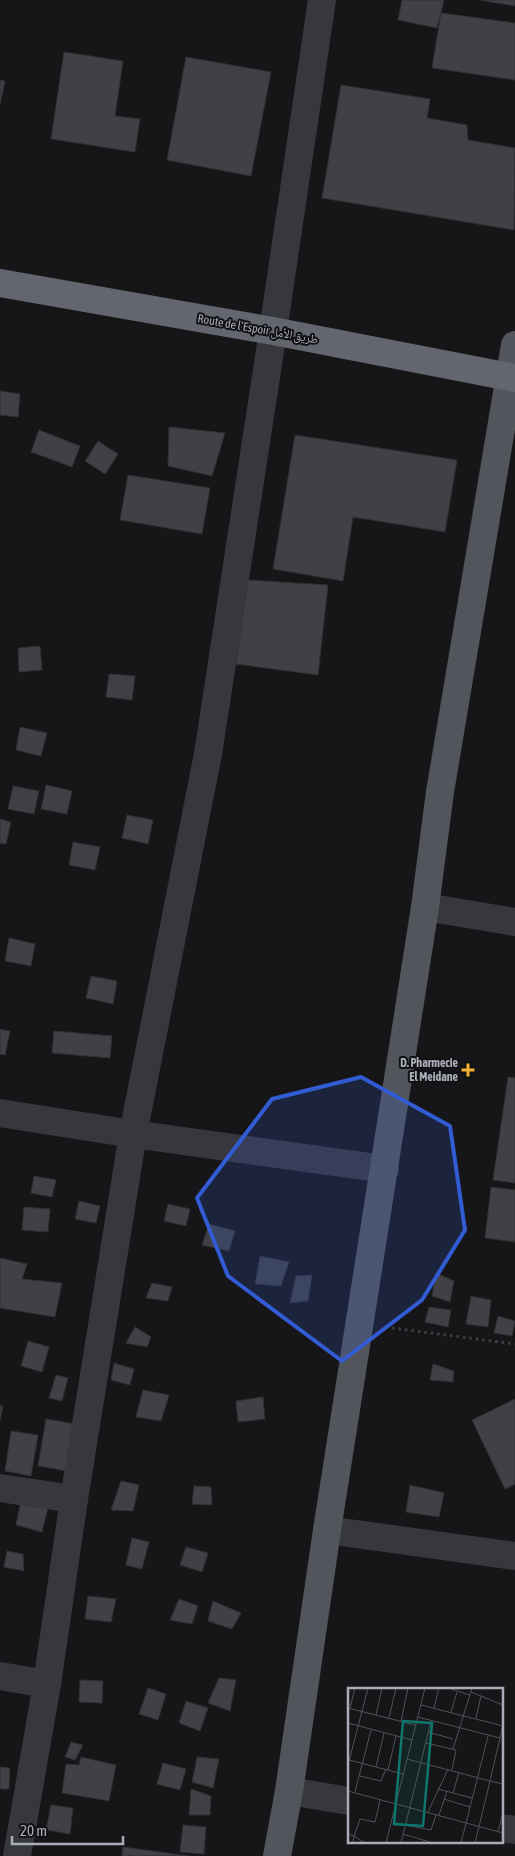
<svg xmlns="http://www.w3.org/2000/svg" width="515" height="1856" font-family="'Asap Condensed','Noto Naskh Arabic',sans-serif">
<rect width="100%" height="100%" fill="#161618"/>
<g fill="#404145" stroke="#303034">
<path d="M402 0H444L437 28 398 20Z"/>
<path d="M479 0H515V6Z"/>
<path d="M441 13 515 23V80L432 68Z"/>
<path d="M64 52 123 61 115 116 140 119 135 152 51 139Z"/>
<path d="M186 57 271 72 251 176 167 160Z"/>
<path d="M0 80 5 81 0 105Z"/>
<path d="M341 85 430 99 427 118 467 125 468 140 515 148 514 230 322 198Z"/>
<path d="M0 391 20 394 18 417 0 415Z"/>
<path d="M169 427 225 433 212 476 168 466Z"/>
<path d="M39 430 80 446 72 467 31 452Z"/>
<path d="M295 435 457 460 445 532 353 517 343 581 273 569Z"/>
<path d="M98 441 118 454 105 474 85 461Z"/>
<path d="M128 475 210 488 202 534 120 520Z"/>
<path d="M248 580 328 585 318 675 236 664Z"/>
<path d="M40 646 42 670 19 672 18 648Z"/>
<path d="M109 674 135 676 132 700 106 697Z"/>
<path d="M20 727 47 733 41 756 16 750Z"/>
<path d="M46 785 72 791 67 814 41 809Z"/>
<path d="M13 786 39 791 34 814 8 809Z"/>
<path d="M127 815 153 820 148 844 122 838Z"/>
<path d="M0 819 11 822 6 844 0 843Z"/>
<path d="M73 842 100 847 95 870 69 865Z"/>
<path d="M9 938 35 944 31 966 5 961Z"/>
<path d="M91 976 117 981 113 1004 86 998Z"/>
<path d="M0 1029 10 1031 5 1055 0 1054Z"/>
<path d="M54 1031 112 1036 110 1058 52 1053Z"/>
<path d="M508 1077 515 1078V1183L493 1180Z"/>
<path d="M34 1176 56 1180 52 1197 31 1193Z"/>
<path d="M491 1187 515 1190V1242L485 1238Z"/>
<path d="M79 1201 100 1206 96 1223 75 1219Z"/>
<path d="M168 1204 190 1209 186 1226 164 1221Z"/>
<path d="M24 1207 50 1209 48 1232 22 1230Z"/>
<path d="M209 1224 235 1231 229 1251 202 1245Z"/>
<path d="M260 1256 289 1262 281 1286 255 1284Z"/>
<path d="M0 1258 27 1264 22 1279 62 1283 55 1317 0 1308Z"/>
<path d="M436 1273 454 1281 450 1302 432 1296Z"/>
<path d="M312 1275 308 1301 290 1303 296 1276Z"/>
<path d="M152 1283 172 1287 168 1301 146 1298Z"/>
<path d="M471 1296 491 1300 488 1327 466 1324Z"/>
<path d="M429 1307 451 1310 448 1327 425 1322Z"/>
<path d="M498 1316 515 1321 512 1336 494 1333Z"/>
<path d="M135 1327 151 1337 147 1347 126 1343Z"/>
<path d="M28 1341 49 1347 42 1372 21 1366Z"/>
<path d="M114 1363 134 1369 130 1385 111 1380Z"/>
<path d="M433 1364 454 1371 453 1382 430 1380Z"/>
<path d="M56 1375 68 1378 62 1401 49 1398Z"/>
<path d="M143 1390 169 1395 161 1421 136 1417Z"/>
<path d="M263 1397 265 1419 238 1422 236 1401Z"/>
<path d="M515 1399V1484L505 1489 472 1420Z"/>
<path d="M0 1406H3L0 1421Z"/>
<path d="M46 1419 82 1425 73 1472 38 1466Z"/>
<path d="M11 1431 38 1435 31 1476 5 1471Z"/>
<path d="M121 1481 139 1485 133 1511 111 1510Z"/>
<path d="M410 1485 444 1493 439 1517 406 1512Z"/>
<path d="M194 1486 211 1487 212 1505 192 1504Z"/>
<path d="M21 1501 48 1507 42 1532 16 1525Z"/>
<path d="M132 1538 149 1542 142 1569 126 1565Z"/>
<path d="M186 1547 208 1553 202 1572 180 1565Z"/>
<path d="M7 1551 23 1554 24 1571 4 1567Z"/>
<path d="M88 1596 116 1599 111 1622 85 1619Z"/>
<path d="M179 1599 198 1606 192 1624 170 1620Z"/>
<path d="M213 1601 241 1613 232 1629 208 1621Z"/>
<path d="M219 1678 236 1680 230 1711 208 1703Z"/>
<path d="M80 1680 103 1681 102 1703 79 1702Z"/>
<path d="M148 1688 166 1694 158 1720 139 1714Z"/>
<path d="M186 1701 208 1708 200 1731 179 1723Z"/>
<path d="M71 1742 83 1745 75 1760 65 1757Z"/>
<path d="M81 1757 116 1765 109 1801 62 1793 66 1764 79 1765Z"/>
<path d="M197 1757 219 1759 213 1788 192 1782Z"/>
<path d="M163 1763 186 1769 180 1790 157 1784Z"/>
<path d="M0 1767 10 1768 9 1789H0Z"/>
<path d="M191 1789 211 1796 210 1815H189Z"/>
<path d="M51 1805 73 1808 70 1834 46 1830Z"/>
<path d="M183 1825 206 1827 204 1854 180 1852Z"/>
<path d="M123 1847 190 1856H122Z"/>
</g>
<g fill="none" stroke-linecap="round" stroke-linejoin="round">
<path stroke="#3d3f44" stroke-width="3" stroke-dasharray="2.5 4" stroke-linecap="butt" d="M392 1328 515 1344"/>
<g stroke="#37383d" stroke-width="28">
<path d="M425 907 515 922"/>
<path d="M0 1113 133 1134 385 1169"/>
<path d="M0 1488 74 1499"/>
<path d="M327 1530 515 1556"/>
<path d="M0 1676 47 1684"/>
<path d="M289 1791 349 1801"/>
<path d="M501 1828 515 1830"/>
<path d="M17 1856 47 1684 74 1499 133 1134 208 754 273 331 322 0"/>
</g>
<path stroke="#53555c" stroke-width="28" d="M277 1856 289 1791 327 1530 425 907 440 792 515 345"/>
<path stroke="#63666e" stroke-width="28" d="M0 283 273 331 515 378"/>
</g>
<path fill="#325cd3" fill-opacity="0.2" stroke="#325cd3" stroke-width="4" stroke-linejoin="round" d="M361 1077 450 1126 465 1230 422 1300 342 1361 228 1276 197 1198 272 1099Z"/>
<path fill="#f2b134" stroke="#111113" stroke-width="2" d="M465.5 1062.5h5v5h5v5h-5v5h-5v-5h-5v-5h5z"/>
<g text-anchor="middle" dominant-baseline="central" stroke-width="4" stroke-linejoin="round" paint-order="stroke">
<g font-size="12" fill="#a8adb8" stroke="#111113">
<text transform="translate(258 329) rotate(10)">Route de l’Espoir طريق الأمل</text>
</g>
<g font-size="12" font-weight="bold" fill="#a8adb8" stroke="#111113" text-anchor="end">
<text x="458" y="1063">D. Pharmecie<tspan x="458" dy="14">El Meidane</tspan></text>
</g>
</g>
<g transform="translate(348 1688)">
<rect width="155" height="155" fill="#161618"/>
<path fill="none" stroke="#505258" stroke-width="1" d="M100 0 122 7M123 4 155 17M73 17 155 38M0 20 67 37M2 20 7 0M86 20 91 0M103 24 109 4M28 27 34 0M70 29 152 50M41 30 48 0M128 30 133 8M53 33 60 0M0 35 64 52M155 37 142 93 155 96M80 44 105 51M78 55 108 62 104 82M105 61 124 0M59 71 142 93 127 155M1 72 55 86M0 77 20 0M28 79 36 45M40 82 48 48M12 88 33 93 38 81M90 101 124 110M0 103 155 145M7 104 23 42M105 105 111 84M96 111 122 119M80 124 100 81M91 127 99 103M57 137 83 142 88 127M150 143 155 125M0 146 6 148 12 131 27 134 32 112M55 146 85 155M5 155 6 148 17 155M38 155 77 0M53 155 83 33M113 155 140 48"/>
<path fill="#0f766e" fill-opacity="0.15" stroke="#0f766e" stroke-width="2.5" d="M55 33 84 35 75 138 46 136Z"/>
<rect width="155" height="155" fill="none" stroke="#a8adb8" stroke-width="2.5"/>
</g>
<path d="M12 1836v8h111v-8" fill="none" stroke="#a8adb8" stroke-width="2.5"/>
<text x="20" y="1836" font-size="15" fill="#a8adb8" stroke="#111113" stroke-width="4" paint-order="stroke">20 m</text>
</svg>
